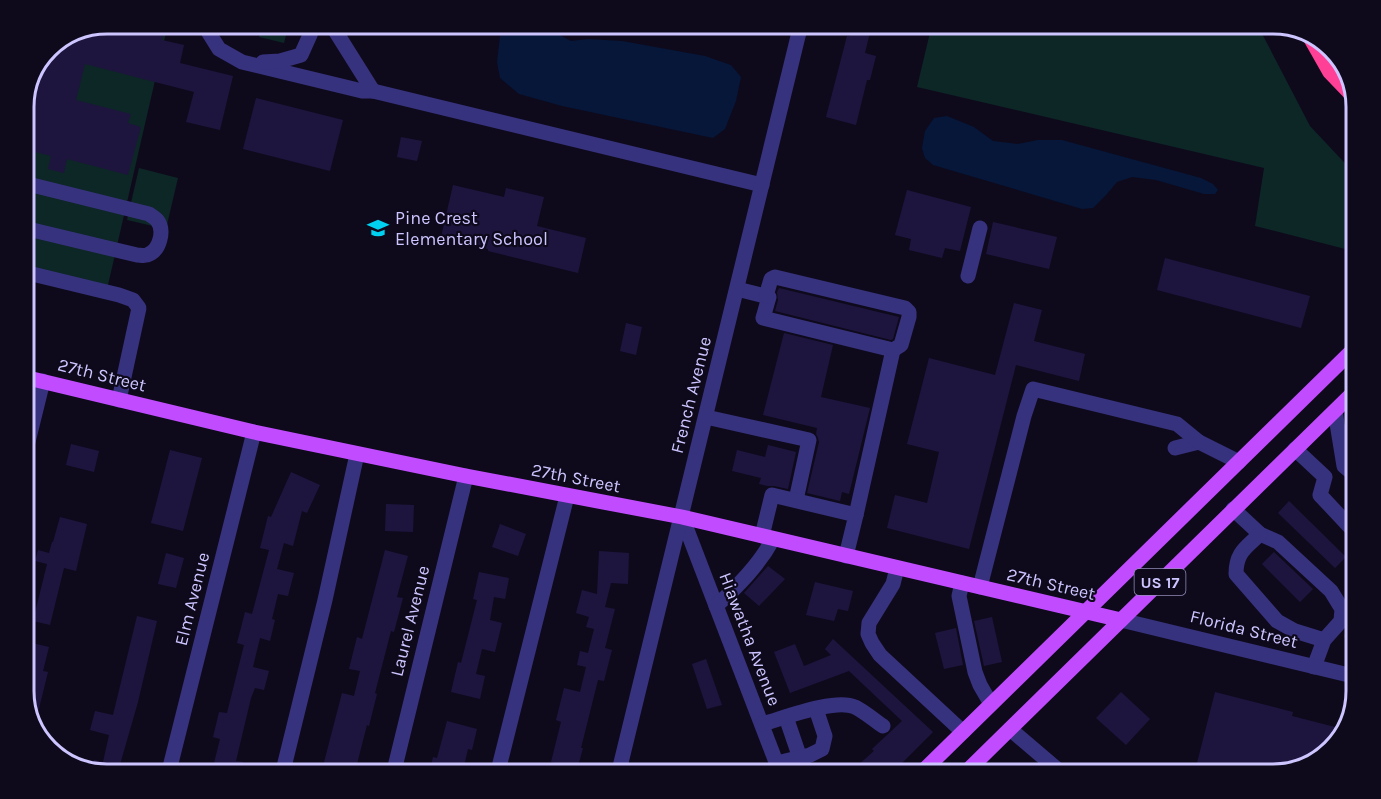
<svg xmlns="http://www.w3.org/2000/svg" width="1381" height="799" font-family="Karla,sans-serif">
<rect width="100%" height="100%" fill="#0e0a1c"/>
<g fill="#0d2626">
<path d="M108 24H168L105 298 24 278V102L49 48Z"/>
<path d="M263 24H289L284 43 259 37Z"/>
<path d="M932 24H1257L1310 126 1357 176V252L1255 226 1264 168 917 87Z"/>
<path d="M139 168 178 178 166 229 127 220Z"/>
<path d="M1357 602V645L1350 652 1344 636Z"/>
</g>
<g fill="#061739">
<path d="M507 24H543L547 28 571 41 588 39 622 41 705 56 731 65 741 77 736 101 725 129 713 138 562 106 519 94 500 78 497 62 500 36Z"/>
<path d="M947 116 974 127 993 141 1018 144 1038 140H1062L1201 178 1213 184 1218 190 1215 194H1204L1156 180 1132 177 1117 182 1107 194 1093 208 1082 209 933 165 925 158 922 148 925 131 934 118Z"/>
</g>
<g fill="#1e153e">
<path d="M108 24H166L162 40 184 45 180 63 233 76 220 130 186 122 194 92 85 64 76 100 131 114 128 123 141 127 128 175 67 159 64 173 48 169 51 156 24 149V102L49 48Z"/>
<path d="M853 24H872L865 53 876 56 870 80H867L856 125 826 117 847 36H850Z"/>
<path d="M256 98 343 120 330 171 243 149Z"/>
<path d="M401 137 422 141 417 161 397 157Z"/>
<path d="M453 185 504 197 506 188 544 197 537 226 586 238 578 273 488 251V249L441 237Z"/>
<path d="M907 190 971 207 960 251 945 248 942 258 909 250 911 239 895 235Z"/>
<path d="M993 222 1057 237 1049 269 986 254Z"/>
<path d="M1165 258 1310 296 1301 328 1157 290Z"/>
<path d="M779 288 899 317 893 339 891 340 775 311 778 300 777 292Z"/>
<path d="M1014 303 1042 310 1034 341 1085 354 1079 381 1016 365 969 549 887 528 895 495 927 503 939 452 907 444 929 358 995 375Z"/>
<path d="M626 323 642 327 636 355 620 351Z"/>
<path d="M784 333 833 345 821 397 870 408 849 494 842 492 840 501 807 493 819 442 818 438 816 434 817 428 763 415Z"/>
<path d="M71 444 99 451 94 472 66 465Z"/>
<path d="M768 445 796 452 788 489 774 486H768L759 484 761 478 732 471 737 450 765 457Z"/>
<path d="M170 450 202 458 183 531 151 523Z"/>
<path d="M291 472 320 485 307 513 302 511 293 546 284 543 277 569 294 573 288 596 278 594 272 619 275 620 270 641 260 638 253 667 269 671 264 690 255 688 251 698 236 761 243 762 239 775H211L220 739 213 737 219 712 227 713 244 645 237 643 245 612 252 614 269 550 260 548 268 516 271 517Z"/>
<path d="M1289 501 1346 557 1335 568 1278 513Z"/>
<path d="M386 504 414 505 413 532 385 531Z"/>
<path d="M60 517 87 524 76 571 64 568 50 625 33 621 47 564 35 561 38 550 49 553 52 542H53Z"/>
<path d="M500 524 526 534 518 556 492 547Z"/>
<path d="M385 550 408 556 397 597 403 598 394 632 391 631 375 693 377 694 369 726 367 725 355 772 345 769 344 775 322 770 342 693 354 696 360 671 349 669 357 637 362 639Z"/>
<path d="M599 551 629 553 628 584 611 583 605 607 615 609 605 648 612 650 604 681 598 680 581 748H583L576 774 560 771 562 765 551 762 561 722 556 720 564 688 580 692 586 667 577 665 580 651 588 653 594 629 586 627 589 617 576 613 582 590 597 594Z"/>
<path d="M1274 552 1313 589 1300 602 1262 564Z"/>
<path d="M166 553 184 558 176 588 158 584Z"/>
<path d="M768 566 785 579 759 606 744 593Z"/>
<path d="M479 572 509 578 505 599 494 597 490 620 502 623 495 652 482 649 476 674 485 676 480 699 451 692 458 662 461 663 477 600 473 599Z"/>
<path d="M815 582 853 591 848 611 838 609 834 621 806 615Z"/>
<path d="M137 616 157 621 138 702 117 775H108L91 771 94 760 103 762 109 735 90 730 95 711 113 715Z"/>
<path d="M992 617 1002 662 984 666 974 621Z"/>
<path d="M956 628 963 665 944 669 935 633Z"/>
<path d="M833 639 933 732 890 775H847L874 751 872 749 902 721 849 671 790 693 774 652 795 644 804 666 831 655 825 649Z"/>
<path d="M24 641 49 647 43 671 48 672 34 729 24 697Z"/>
<path d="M706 659 722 705 707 709 692 664Z"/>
<path d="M1121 692 1150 719 1126 745 1096 718Z"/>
<path d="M1215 692 1293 712 1292 716 1347 730 1346 733 1316 764 1274 775H1243L1197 763Z"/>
<path d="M447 721 477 729 472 750 468 749 462 775H429L433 757 437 758Z"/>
</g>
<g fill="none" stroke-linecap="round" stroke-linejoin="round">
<g stroke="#37327e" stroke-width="15">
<path d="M208 24 209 33 219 49 242 62 362 91H373L762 185"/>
<path d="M331 24 373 91"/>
<path d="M263 62 280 61 301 55 310 35 313 24"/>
<path d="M24 183 149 214C152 216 155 218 157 220 165 230 160 251 147 255 144 256 140 255 137 255L24 228"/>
<path d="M24 272 119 295 133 300 139 308 119 400"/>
<path d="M968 276 980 228"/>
<path d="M737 289 769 297 763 318 893 350 856 515"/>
<path d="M766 296 771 279 775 277 905 308 909 312V317L901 345 893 350"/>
<path d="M1335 411 1344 466 1357 477"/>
<path d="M706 417 809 440 796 500"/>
<path d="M1175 448 1199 442 1239 462"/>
<path d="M1295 449 1325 477 1320 495 1351 528 1357 523"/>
<path d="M24 458 43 381"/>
<path d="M1233 509 1260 534 1278 542 1331 591 1342 609 1341 621 1324 640 1314 667"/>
<path d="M682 517 781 775"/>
<path d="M1260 534C1246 548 1236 552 1236 574L1277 621 1295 631 1324 640"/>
<path d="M762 536 772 495 856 515 846 556"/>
<path d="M897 568 893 584 869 623 868 634 872 643 880 655 963 732"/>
<path d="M962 583 959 596 975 672 980 685 991 704"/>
<path d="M980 587 1024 416 1033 389 1177 424 1199 442"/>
<path d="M716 606C738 586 759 565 773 539"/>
<path d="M1121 620 1357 677"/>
<path d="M786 717 800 758 808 775"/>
<path d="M762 724C784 718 835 698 855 707 865 712 874 720 883 726"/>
<path d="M1010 729 1064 775"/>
<path d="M777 763 810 755 822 749 825 736 816 709"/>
<path d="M168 775 254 432"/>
<path d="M282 775 325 600 357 454"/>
<path d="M393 775 466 476"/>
<path d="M497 775 567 496"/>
<path d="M618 775 801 24"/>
</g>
<g stroke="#c14cff" stroke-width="15">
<path d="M24 377 254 432 466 476 682 517 1121 620"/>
<path d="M919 775 1357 346"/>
<path d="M963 775 1357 389"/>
</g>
<path stroke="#ff4096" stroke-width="18" d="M1310 34 1331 71 1355 96"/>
</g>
<defs>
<symbol id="school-bare" viewBox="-9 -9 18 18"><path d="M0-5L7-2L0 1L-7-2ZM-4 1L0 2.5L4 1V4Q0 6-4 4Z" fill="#00d1f0" stroke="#0e0a1c" stroke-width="2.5" paint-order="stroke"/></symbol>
</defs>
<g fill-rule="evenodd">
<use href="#school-bare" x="363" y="213" width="30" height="30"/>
</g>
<g text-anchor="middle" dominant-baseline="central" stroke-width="4.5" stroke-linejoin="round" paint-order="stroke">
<rect fill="#0e0a1c" stroke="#948dbb" stroke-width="1.5" x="1134.5" y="569" width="51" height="26" rx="4.5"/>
<g font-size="16" font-weight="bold" fill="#cdc5ff">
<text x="1160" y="582">US 17</text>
</g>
<g font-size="18" fill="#cdc5ff" stroke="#0e0a1c" text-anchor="start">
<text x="395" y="218">Pine Crest<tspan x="395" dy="21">Elementary School</tspan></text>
</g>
<g font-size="18" fill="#cdc5ff" stroke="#0e0a1c">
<text transform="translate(102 375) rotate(14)">27th Street</text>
<text transform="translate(691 395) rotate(-76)">French Avenue</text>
<text transform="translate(576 478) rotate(11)">27th Street</text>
<text transform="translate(1051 584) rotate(13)">27th Street</text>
<text transform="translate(192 599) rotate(-76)">Elm Avenue</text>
<text transform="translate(410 621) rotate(-76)">Laurel Avenue</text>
<text transform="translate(1244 629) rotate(14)">Florida Street</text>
<text transform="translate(750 639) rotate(69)">Hiawatha Avenue</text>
</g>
</g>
<path d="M0 0H1381V799H0ZM107 34H1273A73 73 0 0 1 1346 107V691A73 73 0 0 1 1273 764H107A73 73 0 0 1 34 691V107A73 73 0 0 1 107 34Z" fill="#0e0a1c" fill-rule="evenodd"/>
<path fill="none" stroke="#cdc5ff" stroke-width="3" d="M107 34H1273A73 73 0 0 1 1346 107V691A73 73 0 0 1 1273 764H107A73 73 0 0 1 34 691V107A73 73 0 0 1 107 34Z"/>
</svg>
